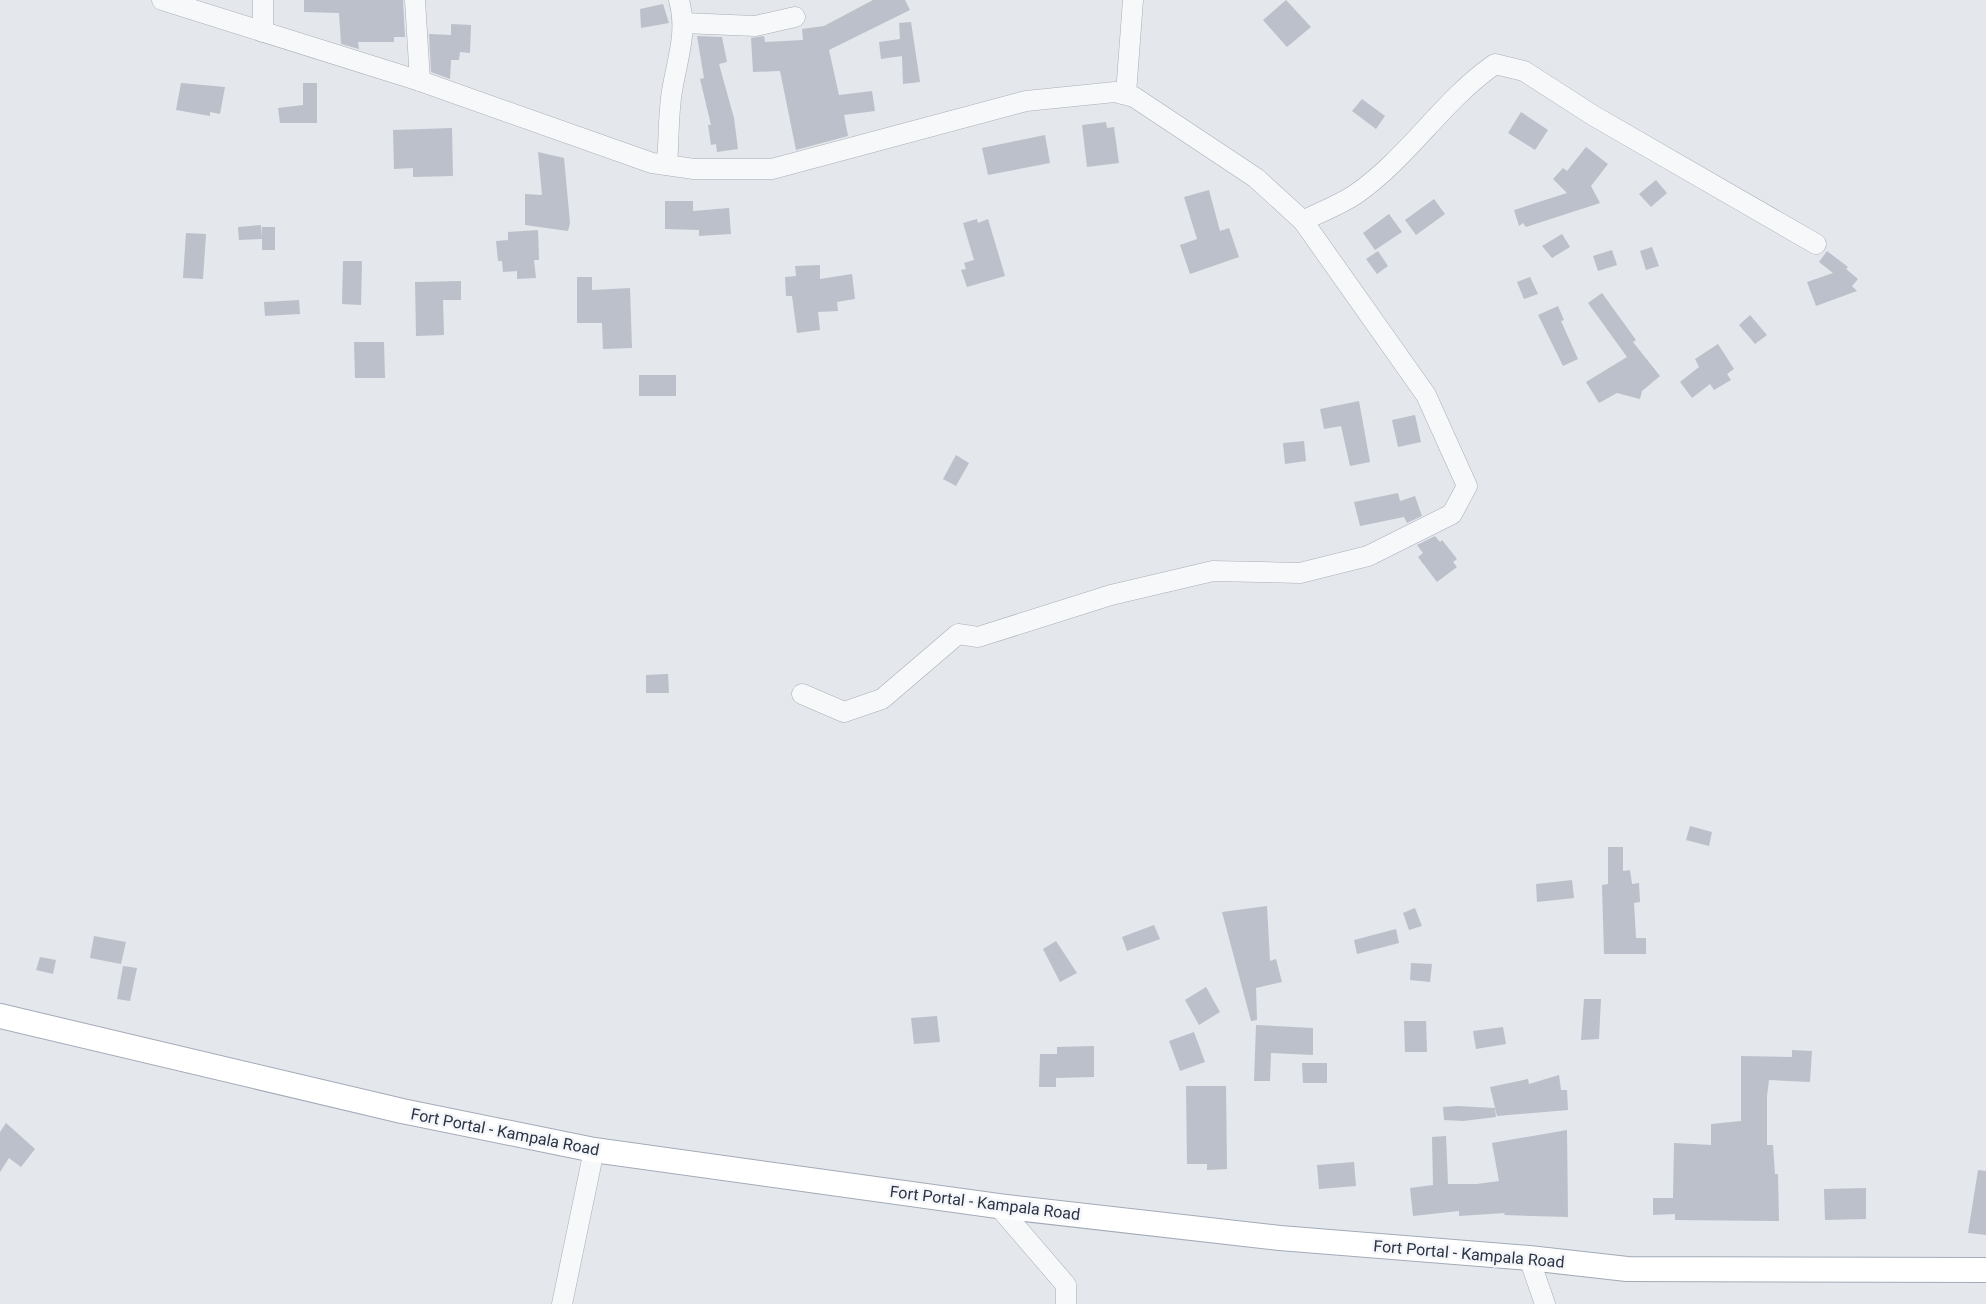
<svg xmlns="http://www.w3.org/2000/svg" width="1986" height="1304" font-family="Roboto,sans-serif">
<rect width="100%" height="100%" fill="#e4e7ec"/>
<g fill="#bbc0ca">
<path d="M304 0H403L405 37H394V42H358L359 49 341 44 339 13 304 12Z"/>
<path d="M873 0H905L910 10 829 50 839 95 872 91 875 111 844 115 848 136 796 150 780 71 753 72 751 38 764 36 765 42 803 40 802 29 824 26Z"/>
<path d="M1286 0 1311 27 1287 47 1263 20Z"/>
<path d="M663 4 669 23 641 28 640 9Z"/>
<path d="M911 22 920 82 903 84 902 56 881 59 879 42 900 39 899 23Z"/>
<path d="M451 24 471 25 470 53 460 52 459 60H451L450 79 431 72 429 34 451 35Z"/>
<path d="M697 36 722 37 727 62 719 64 734 118 738 149 717 152 716 144 711 145 708 125H711L700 79 704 78Z"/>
<path d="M181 83 225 87 220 114 210 112V116L176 110Z"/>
<path d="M303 83H317V123H280L278 108 303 105Z"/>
<path d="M1362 99 1385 116 1376 129 1352 111Z"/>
<path d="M1521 112 1548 130 1535 150 1508 133Z"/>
<path d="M1106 122 1107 128 1114 127 1119 163 1087 167 1082 125Z"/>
<path d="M452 128 453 176 413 177V168L394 169 393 130Z"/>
<path d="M1045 135 1050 163 988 175 982 148Z"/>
<path d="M1586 147 1608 164 1591 186 1600 203 1526 227 1523 223 1519 226 1514 210 1567 193 1553 179 1563 168 1567 171Z"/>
<path d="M538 152 564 158 570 223 568 231 525 225V194L542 195Z"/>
<path d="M1656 180 1667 193 1651 207 1639 194Z"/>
<path d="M1209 190 1220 231 1229 228 1239 257 1190 274 1180 245 1197 239 1184 197Z"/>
<path d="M1434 199 1445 214 1416 235 1405 220Z"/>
<path d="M665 201H693V211L729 208 731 234 699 236V230L665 229Z"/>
<path d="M1389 214 1402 232 1375 250 1363 233Z"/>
<path d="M977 219 978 223 988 219 1005 276 967 287 961 270 966 269 964 263 974 260 963 223Z"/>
<path d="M261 225 262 239 239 240 238 227Z"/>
<rect x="262" y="227" width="13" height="23"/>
<path d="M538 230 539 260H534L536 278 517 279V271L503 272 502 261H498L496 241 508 240V232Z"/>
<path d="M186 233 206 234 203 279 183 278Z"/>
<path d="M1562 234 1570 247 1552 258 1542 246Z"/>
<path d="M1652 247 1659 266 1646 270 1640 251Z"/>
<path d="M1612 250 1617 265 1598 271 1593 256Z"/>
<path d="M1378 251 1388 266 1377 274 1366 259Z"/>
<path d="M1827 251 1848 267 1846 269 1858 279 1852 286 1857 291 1816 306 1807 282 1833 273 1819 262Z"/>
<path d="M343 261H362L361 305 342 304Z"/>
<path d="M820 265V279L852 274 855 299 837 302 838 311 818 312 820 330 797 333 792 296H786L785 277 796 276 795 266Z"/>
<path d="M577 277H592V290L630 288 632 348 603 349 602 323H577Z"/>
<path d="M1530 277 1538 294 1524 299 1517 282Z"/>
<path d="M461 281V300H443L444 335 416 336 415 282Z"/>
<path d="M1602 293 1636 340 1633 342 1660 376 1642 391 1640 399 1617 393 1599 403 1586 382 1627 357 1588 303Z"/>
<path d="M299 300 300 314 265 316 264 302Z"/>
<path d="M1558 306 1564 320 1561 321 1578 359 1563 366 1538 315Z"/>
<path d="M1750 315 1767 335 1755 344 1739 325Z"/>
<path d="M354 342H384L385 378H355Z"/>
<path d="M1718 344 1734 369 1727 374 1731 380 1714 390 1710 384 1692 398 1680 382 1699 367 1695 359Z"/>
<rect x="639" y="375" width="37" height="21"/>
<path d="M1359 401 1370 462 1350 466 1341 426 1324 429 1320 409Z"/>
<path d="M1415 415 1421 442 1398 447 1392 420Z"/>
<path d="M1304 441 1306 461 1285 464 1283 443Z"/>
<path d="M956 455 969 463 956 486 943 479Z"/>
<path d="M1398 493 1400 501 1415 496 1422 516 1407 523 1404 517 1360 526 1354 502Z"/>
<path d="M1435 536 1440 542 1442 540 1457 559 1453 562 1457 567 1437 582 1418 557 1423 553 1417 545Z"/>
<path d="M668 674 669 693H646V675Z"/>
<path d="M1690 826 1712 832 1709 846 1686 840Z"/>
<path d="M1608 847H1623V871L1630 870 1632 884 1639 883 1640 902 1634 903 1636 938H1646V954H1604L1602 885 1608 884Z"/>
<path d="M1572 880 1574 898 1537 902 1536 884Z"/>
<path d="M1267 906 1270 961 1276 959 1282 982 1256 988 1257 1020 1251 1021 1222 912Z"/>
<path d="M1415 908 1422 926 1409 930 1403 913Z"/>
<path d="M1154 925 1160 939 1127 951 1122 937Z"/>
<path d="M1396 929 1399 943 1357 954 1354 940Z"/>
<path d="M94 936 126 942 121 964 90 958Z"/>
<path d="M1056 941 1077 973 1060 982 1043 949Z"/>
<path d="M40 957 56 960 53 974 36 970Z"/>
<path d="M1411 963 1432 964 1430 982 1410 980Z"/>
<path d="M123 966 137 968 130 1001 117 999Z"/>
<path d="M1206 987 1220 1012 1199 1025 1185 1000Z"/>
<path d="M1584 999H1601L1599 1039 1581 1040Z"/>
<path d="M937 1016 940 1042 914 1044 911 1018Z"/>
<path d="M1404 1021H1426L1427 1052H1405Z"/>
<path d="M1256 1025 1313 1028V1055L1271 1053 1270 1081H1254Z"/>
<path d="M1503 1027 1506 1044 1476 1049 1473 1031Z"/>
<path d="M1194 1032 1205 1062 1180 1071 1169 1041Z"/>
<path d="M1094 1046V1077L1056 1078V1087H1039L1040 1054H1057V1047Z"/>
<path d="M1792 1050 1812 1051 1810 1082 1769 1080 1767 1096V1145H1773L1775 1174H1778L1779 1221 1675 1220V1214L1653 1215V1198H1673L1674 1143 1711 1145V1124L1741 1121V1056L1792 1057Z"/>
<path d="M1302 1063H1327V1083H1303Z"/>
<path d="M1559 1075 1561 1090H1567L1568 1110 1497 1116 1490 1087 1528 1079 1529 1084Z"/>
<path d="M1186 1086H1226L1227 1169 1207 1170V1164H1187Z"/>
<path d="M1458 1106 1495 1108 1496 1117 1463 1121 1444 1120 1443 1107Z"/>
<path d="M6 1123 35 1149 21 1167 9 1158 0 1172V1132Z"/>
<path d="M1567 1130 1568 1217 1504 1215 1505 1213 1459 1216V1211L1413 1216 1410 1188 1433 1185 1432 1137 1446 1136 1448 1184H1477L1499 1181 1492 1143Z"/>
<path d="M1354 1162 1356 1186 1319 1189 1317 1165Z"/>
<path d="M1978 1170 1986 1171V1235L1968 1233Z"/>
<path d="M1866 1188V1219L1825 1220 1824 1189Z"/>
</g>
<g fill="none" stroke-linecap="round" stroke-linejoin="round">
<defs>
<g id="minor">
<path d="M162 0 420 81 652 163 694 169H772L1026 101 1115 92 1134 97 1256 178 1303 221 1426 395 1467 486 1452 514 1368 556 1300 573 1213 571 1111 595 978 637 958 634 882 699 844 712 802 694"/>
<path d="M415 0 420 81"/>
<path d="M683 23 755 26 795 17"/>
<path d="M263 32V0"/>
<path d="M1126 94 1133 0"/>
<path d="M667 165C669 141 668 115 672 91 677 60 688 32 679 0"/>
<path d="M1303 221C1320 212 1340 205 1356 194 1409 157 1443 100 1495 64L1524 71 1594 116 1816 244"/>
<path d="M998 1206 1066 1285V1304"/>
<path d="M1529 1258 1545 1304"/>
<path d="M562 1304 594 1150"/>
</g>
<path id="major" d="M0 1016 402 1111 594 1150 998 1206 1280 1238 1529 1258 1627 1269 1986 1270"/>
</defs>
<use href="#minor" stroke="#a9aeb7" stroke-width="21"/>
<use href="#major" stroke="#a3abb8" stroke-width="26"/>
<use href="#minor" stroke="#f7f8fa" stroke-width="20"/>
<use href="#major" stroke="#fff" stroke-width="24"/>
</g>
<g text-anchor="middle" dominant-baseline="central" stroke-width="5" stroke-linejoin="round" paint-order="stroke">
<g font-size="16" fill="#2b3445" stroke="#f4f6f9">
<text transform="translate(505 1132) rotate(11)">Fort Portal - Kampala Road</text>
<text transform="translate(985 1203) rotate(7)">Fort Portal - Kampala Road</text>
<text transform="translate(1469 1254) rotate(5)">Fort Portal - Kampala Road</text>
</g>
</g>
</svg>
